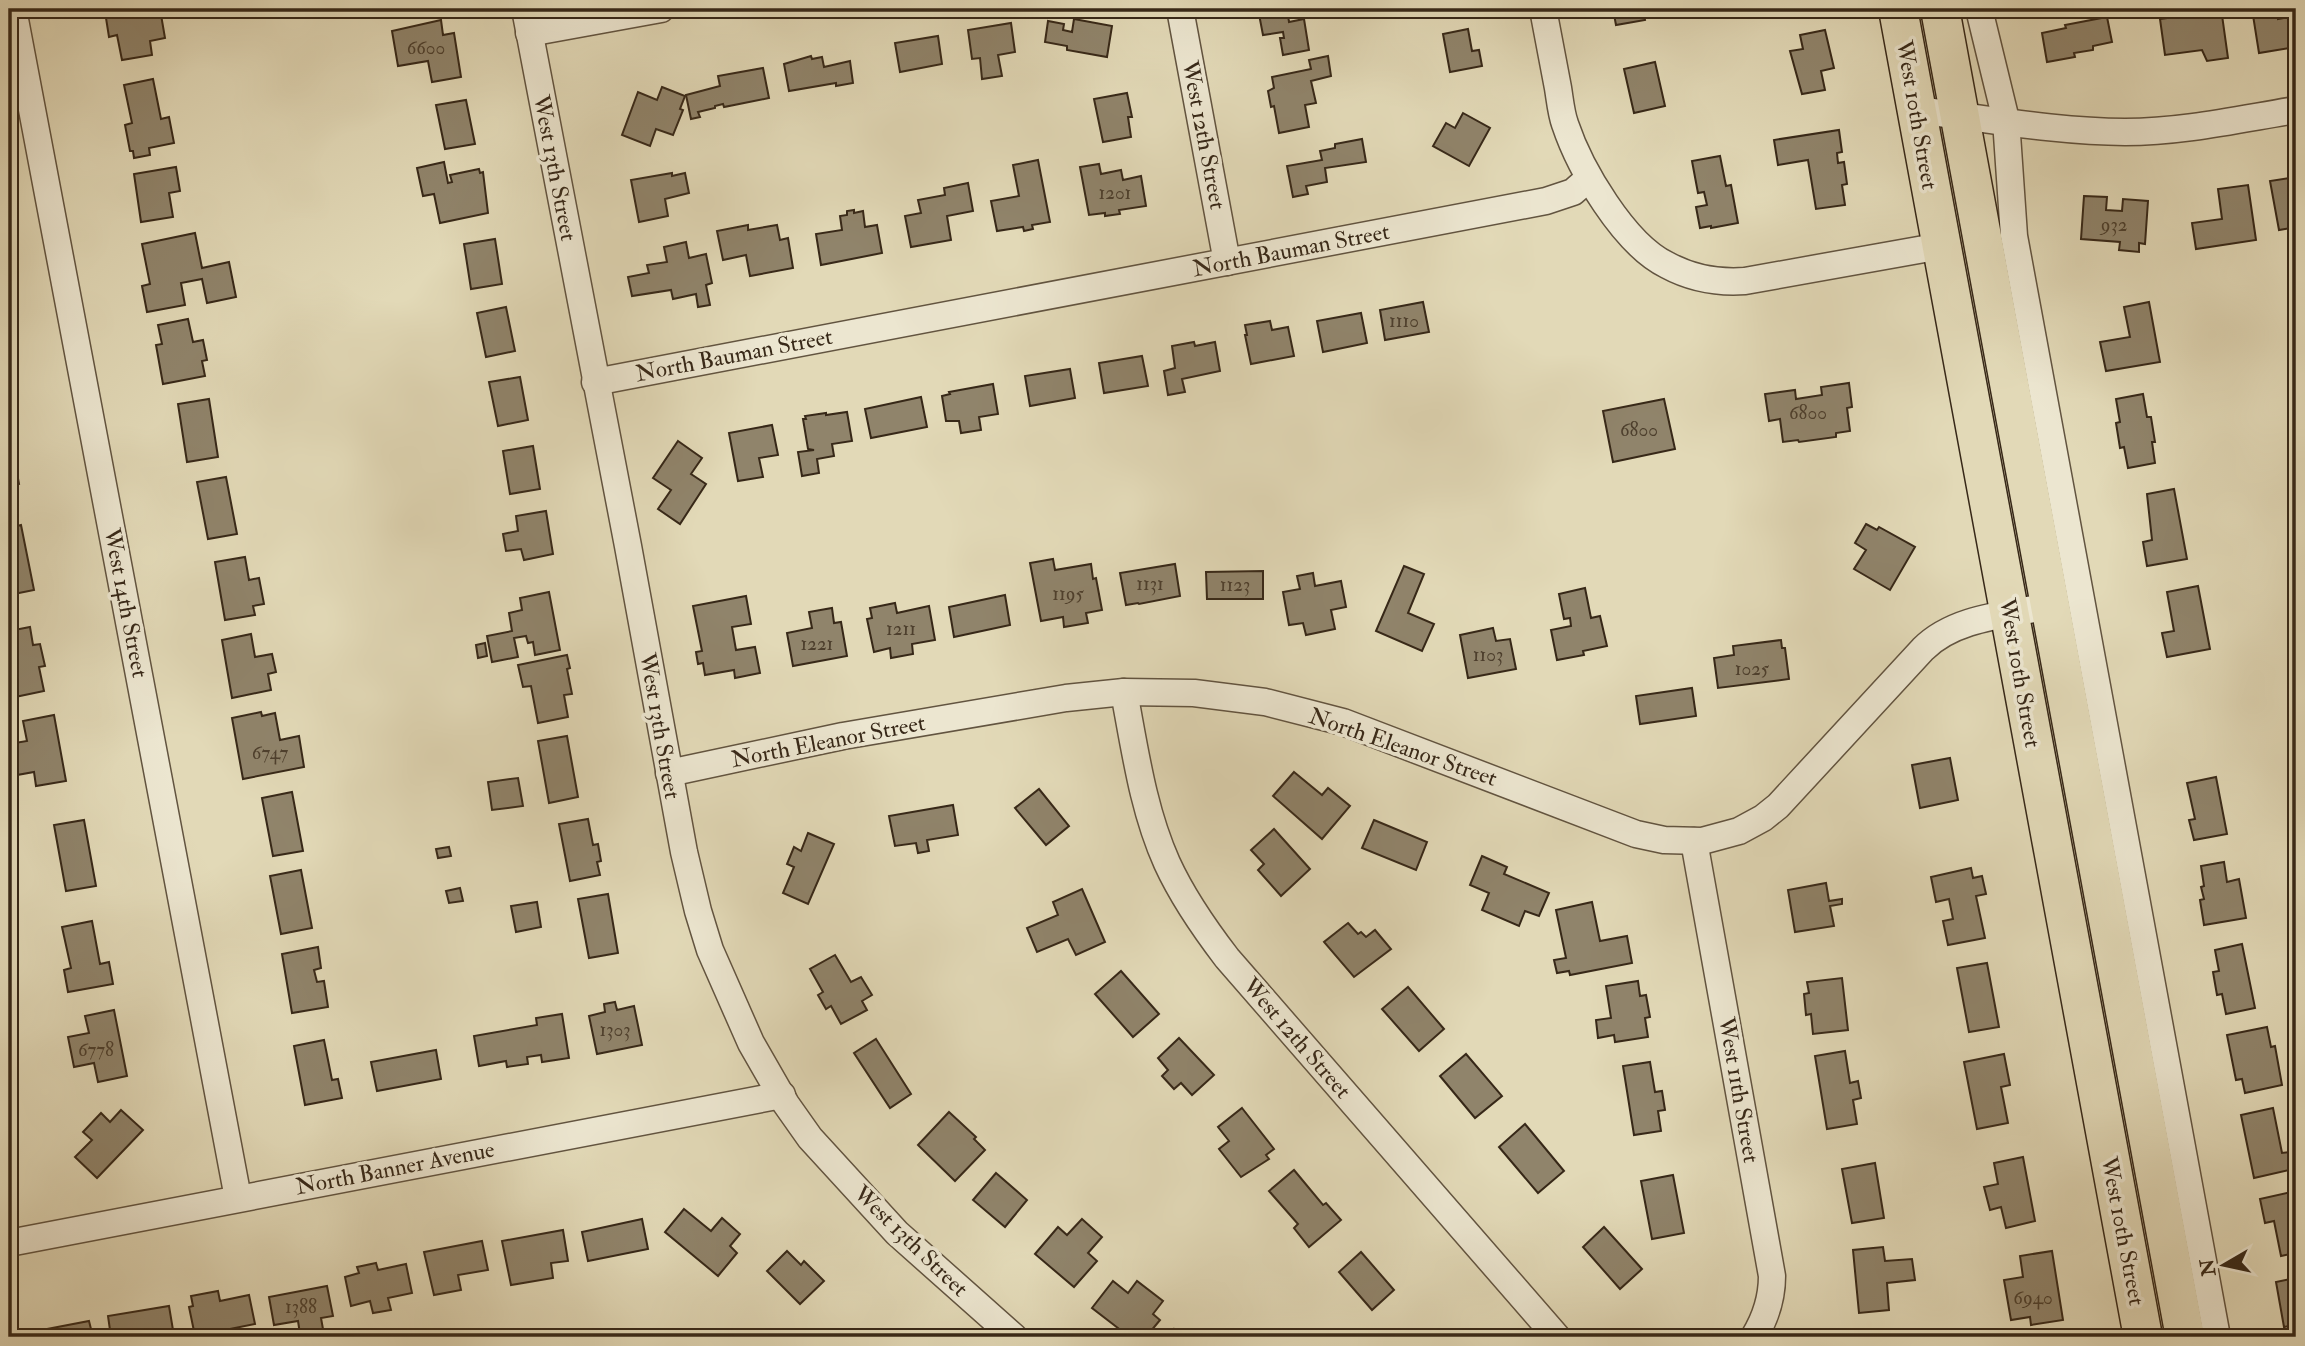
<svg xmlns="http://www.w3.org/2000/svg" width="2305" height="1346" font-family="'IM FELL Double Pica',serif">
<rect width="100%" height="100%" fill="#e2d9b7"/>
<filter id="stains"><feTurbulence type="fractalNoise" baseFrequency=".00286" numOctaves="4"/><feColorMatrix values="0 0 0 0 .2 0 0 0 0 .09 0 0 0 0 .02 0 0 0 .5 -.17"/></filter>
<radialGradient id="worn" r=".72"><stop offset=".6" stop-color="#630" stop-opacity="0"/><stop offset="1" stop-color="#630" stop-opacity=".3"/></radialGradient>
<g fill="#90846b" stroke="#372818" stroke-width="2">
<path d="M160 9 165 38 150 41 152 55 122 60 117 35 109 37 106 18Z"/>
<path d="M417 9H445L417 13Z"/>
<path d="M1258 9H1287L1289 22 1304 19 1309 50 1283 55 1280 38H1284L1283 32 1263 35Z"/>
<path d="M1613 9H1643L1645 20 1616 25Z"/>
<path d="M2182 9H2198L2199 18 2222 15 2228 58 2207 61 2202 50 2165 55 2160 19 2183 16Z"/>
<path d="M2252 9H2277L2278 19 2296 16V47L2259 53Z"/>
<path d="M2107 17 2112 42 2093 46V50L2074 53 2075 57 2047 62 2042 33 2066 28 2065 25Z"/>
<path d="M1074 19 1112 26 1107 57 1067 50V46L1045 42 1048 21 1064 24 1063 30 1072 32Z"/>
<path d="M441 20 443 35 454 33 461 77 432 82 428 61 398 66 392 31Z"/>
<path d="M1011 23 1015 52 998 55 1002 76 982 79 980 58 972 59 968 30Z"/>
<path d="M1468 29 1472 51 1479 50 1482 66 1450 72 1443 34Z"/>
<path d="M1825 30 1834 68 1821 71 1825 90 1802 94 1790 51 1803 49 1800 35Z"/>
<path d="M938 36 942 64 900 72 895 43Z"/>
<path d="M811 56 812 59 822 57 824 67 850 61 853 83 836 86V83L789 91 784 64Z"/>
<path d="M1328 56 1331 76 1311 81 1316 103 1305 105 1309 127 1279 133 1274 106 1271 107 1268 91 1274 88 1272 77 1311 69 1309 60Z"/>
<path d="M1655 62 1665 106 1634 113 1624 69Z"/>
<path d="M763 68 769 98 724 107 723 104 715 106V108L698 112 700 117 691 119 686 95 720 86 718 76Z"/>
<path d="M153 79 161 119 169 117 174 143 149 148 150 155 134 158 133 151H130L125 125 132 123 124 85Z"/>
<path d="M662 87 685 96 680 109 683 110 673 135 656 129 650 146 622 135 638 92 657 100Z"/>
<path d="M1127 93 1132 117H1128L1131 137 1103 142 1094 99Z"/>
<path d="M466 100 475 144 445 149 436 105Z"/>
<path d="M1463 113 1490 128 1469 166 1433 146 1446 123 1455 128Z"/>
<path d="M1839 130 1842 152 1837 153 1838 163 1844 162 1847 184 1842 185 1845 205 1816 209 1808 160 1778 165 1774 140Z"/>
<path d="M1362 139 1366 162 1325 168 1327 182 1306 186 1308 194 1293 197 1287 166 1322 160 1320 151 1335 148V144Z"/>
<path d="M1720 156 1726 186 1731 185 1738 223 1711 228V226L1700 228 1696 207 1707 205 1704 192 1698 193 1692 161Z"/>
<path d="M1038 160 1050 222 1032 225 1033 229 1024 231 1023 227 997 231 991 201 1019 196 1013 165Z"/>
<path d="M444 162 448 183 452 182 450 175 479 169 480 173 483 172 488 213 440 223 434 194 423 196 417 168Z"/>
<path d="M1099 164 1101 174 1121 170 1123 180 1141 176 1146 206 1119 210 1120 214 1105 216V213L1089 215 1080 167Z"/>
<path d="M176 167 180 191 169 193 173 217 141 222 134 174Z"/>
<path d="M672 173V176L685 173 689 193 665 199 668 216 639 222 631 180Z"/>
<path d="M2296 177V227L2279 230 2270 181Z"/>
<path d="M968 183 973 211 947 216 951 240 911 247 905 216 921 213 918 200 945 195 944 188Z"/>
<path d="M2248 185 2256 240 2196 249 2192 223 2222 219 2218 189Z"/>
<path d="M2084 196 2107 197 2106 210 2122 211 2123 199 2148 201 2145 244 2139 243V252L2119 250 2120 242 2081 239Z"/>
<path d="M854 210V213L863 211 865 227 877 225 882 253 821 265 816 234 842 230 840 216 847 215V211Z"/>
<path d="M748 225V230L777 225 780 240 788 238 793 268 750 276 746 255 723 260 717 231Z"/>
<path d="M195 233 202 268 229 262 236 297 207 303 202 279 181 283 185 305 147 312 142 286 150 284 142 244Z"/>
<path d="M495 239 502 284 471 289 464 244Z"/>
<path d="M686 242 689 258 706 254 712 283 706 285 710 305 698 307 696 294 673 299 671 290 632 296 628 277 649 273 647 265 667 262 664 247Z"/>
<path d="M1423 302 1429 332 1385 340 1380 310Z"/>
<path d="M2149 302 2160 362 2106 371 2100 342 2130 337 2124 307Z"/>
<path d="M506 307 515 351 486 357 477 313Z"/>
<path d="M1361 313 1367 343 1323 352 1317 321Z"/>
<path d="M188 319 193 342 203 340 207 360 202 361 205 376 163 384 156 345 162 344 158 325Z"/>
<path d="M1270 321 1272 330 1288 327 1294 356 1251 364 1245 335H1247L1245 325Z"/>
<path d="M1194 342 1195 346 1215 342 1220 371 1182 379 1185 392 1168 395 1164 371 1175 368 1172 346Z"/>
<path d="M1142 356 1148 386 1104 393 1099 363Z"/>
<path d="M1070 369 1075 398 1030 406 1025 376Z"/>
<path d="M520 377 528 420 498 426 489 382Z"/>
<path d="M1849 383 1852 407 1847 408 1850 431 1836 433V437L1799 442 1798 440 1783 442 1780 419 1769 421 1765 394 1795 390 1796 399 1822 395 1821 387Z"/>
<path d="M993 384 998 414 979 417 981 430 961 433 959 421H946L942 396 950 394 949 392Z"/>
<path d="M2143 394 2147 417H2151L2155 442H2152L2155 463 2128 468 2124 447 2120 448 2116 423 2120 422 2116 399Z"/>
<path d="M921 397 927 427 871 438 865 409Z"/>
<path d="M209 399 218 457 187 462 178 404Z"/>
<path d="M1664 399 1675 449 1613 462 1603 411Z"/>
<path d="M847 412 852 441 832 444 834 456 817 459 819 473 802 476 798 452 814 450 808 449 803 419H806L805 416 826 413V415Z"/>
<path d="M772 425 778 455 759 458 763 477 738 481 729 433Z"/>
<path d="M9 430 19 484 12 485 13 491 9 492Z"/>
<path d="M678 441 702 458 691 474 706 484 680 524 658 509 671 490 653 478Z"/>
<path d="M533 446 540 489 510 494 503 451Z"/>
<path d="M226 477 237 534 208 539 197 482Z"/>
<path d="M2174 489 2187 559 2147 566 2143 542 2152 540 2147 494Z"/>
<path d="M2296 492V510L2290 507Z"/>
<path d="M546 511 553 554 524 560 521 549 506 551 503 534 518 531 516 516Z"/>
<path d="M1866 524 1877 530 1879 527 1915 547 1890 590 1854 569 1866 550 1855 543Z"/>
<path d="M21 525 34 590 9 595V528Z"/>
<path d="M245 557 249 580 259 578 264 604 253 606 255 615 225 620 215 562Z"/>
<path d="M1053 559 1055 570 1091 564 1093 579 1096 578 1102 610 1086 613 1088 623 1064 627 1063 617 1041 621 1030 563Z"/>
<path d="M1175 564 1180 596 1139 604 1138 603 1126 605 1120 573Z"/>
<path d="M1404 566 1424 574 1408 613 1434 624 1422 651 1376 631Z"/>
<path d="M1263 571V599H1207L1206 572Z"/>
<path d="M1313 573 1315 586 1341 581 1346 607 1331 610 1335 629 1306 635 1303 623 1289 625 1283 592 1300 589 1297 576Z"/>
<path d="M2198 586 2210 649 2167 657 2162 633 2174 631 2167 592Z"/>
<path d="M1585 588 1591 618 1600 616 1607 646 1583 651 1584 655 1557 660 1551 630 1571 626 1570 618 1564 619 1559 594Z"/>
<path d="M549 592 560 650 535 655 533 642 528 643 526 636 514 638 518 657 492 662 487 636 512 631 509 613 522 610 520 598Z"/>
<path d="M1005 595 1010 625 954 637 949 607Z"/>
<path d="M746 596 751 624 732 627 736 650 755 647 760 673 735 678 734 670 705 675 703 663 698 664 696 652 702 651 693 606Z"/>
<path d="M895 603 897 613 929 606 935 640 912 644 913 654 891 658 890 648 874 652 867 619 872 618 870 608Z"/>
<path d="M832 608 834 623 841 622 847 656 793 666 787 633 812 628 809 612Z"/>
<path d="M30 627 33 645 40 644 45 666 39 667 44 691 15 697 9 673V631Z"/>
<path d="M1493 628 1496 641 1510 639 1516 669 1468 678 1460 635Z"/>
<path d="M251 634 255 657 272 654 276 672 268 674 271 690 232 698 222 640Z"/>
<path d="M1781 640 1782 648H1785L1789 679 1718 688 1714 658 1734 655 1733 646Z"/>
<path d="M485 643 487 656 478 658 476 645Z"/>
<path d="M567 655 570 668 567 669 572 694 564 695 568 717 538 723 531 686 523 687 518 665Z"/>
<path d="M1692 688 1696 716 1640 724 1636 696Z"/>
<path d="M261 712 262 716 275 713 280 740 299 736 304 767 243 779 232 718Z"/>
<path d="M54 715 66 781 36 786 34 772 17 775 15 764 12 765 9 744 27 741 23 721Z"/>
<path d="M567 736 578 797 549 803 538 741Z"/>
<path d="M1950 758 1958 800 1920 808 1912 765Z"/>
<path d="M1294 772 1322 795 1328 788 1350 806 1322 839 1273 796Z"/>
<path d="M2216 777 2227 834 2194 840 2189 820 2195 819 2187 783Z"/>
<path d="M518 778 523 806 492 810 488 782Z"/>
<path d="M1039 789 1069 826 1046 845 1015 808Z"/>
<path d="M292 792 303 851 273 856 262 798Z"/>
<path d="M953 805 958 835 927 840 929 851 918 853 916 843 895 846 889 816Z"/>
<path d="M588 819 593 845 598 844 601 861 597 862 600 875 570 881 559 824Z"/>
<path d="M84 820 96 886 66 891 54 825Z"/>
<path d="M1374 820 1427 842 1416 870 1362 848Z"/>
<path d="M1274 829 1310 869 1281 896 1258 870 1264 864 1251 850Z"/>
<path d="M808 833 834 844 808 904 783 893 794 867 787 864 794 847 801 851Z"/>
<path d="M449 847 451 856 438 858 436 849Z"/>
<path d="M1482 856 1507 867 1504 874 1549 893 1539 916 1525 911 1519 926 1482 910 1489 893 1470 885Z"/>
<path d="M2224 862 2227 882 2239 879 2246 918 2204 925 2200 900 2204 899 2201 887 2204 886 2201 866Z"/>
<path d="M1971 868 1973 878 1982 876 1986 894 1976 896 1985 938 1948 945 1943 921 1953 919 1949 899 1936 902 1931 877Z"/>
<path d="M301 870 312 928 281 934 270 876Z"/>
<path d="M1826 883 1829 901 1842 899V904L1830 906 1834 926 1795 932 1788 890Z"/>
<path d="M460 888 463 901 449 903 446 891Z"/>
<path d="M1082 889 1105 942 1076 955 1068 939 1037 952 1027 928 1058 915 1053 902Z"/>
<path d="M608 894 618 953 589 958 578 899Z"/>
<path d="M537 902 541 927 516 932 511 906Z"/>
<path d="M1592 902 1600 941 1627 936 1632 963 1570 975 1569 971 1557 973 1554 960 1566 958 1556 910Z"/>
<path d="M92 921 100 964 109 962 113 984 68 992 64 970 71 968 62 927Z"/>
<path d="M1348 923 1358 934 1361 932 1366 937 1375 930 1391 949 1354 977 1324 942Z"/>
<path d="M2242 944 2255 1008 2226 1014 2222 994 2217 995 2213 972 2219 971 2215 950Z"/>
<path d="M318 947 321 968 314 970 317 982 324 981 328 1007 292 1013 282 954Z"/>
<path d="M835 955 851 982 861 977 872 995 862 1001 867 1010 841 1024 831 1006 826 1009 818 995 823 992 810 969Z"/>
<path d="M1987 963 1999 1027 1969 1032 1957 968Z"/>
<path d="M1121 971 1159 1014 1133 1037 1095 994Z"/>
<path d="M1842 978 1848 1030 1813 1034 1811 1014 1806 1015 1804 994 1809 993 1807 982Z"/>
<path d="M1638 981 1640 996 1646 995 1650 1017 1645 1018 1648 1037 1615 1042 1614 1035 1598 1038 1596 1020 1611 1018 1606 986Z"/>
<path d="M1408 987 1444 1029 1419 1051 1382 1009Z"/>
<path d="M615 1002 617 1010 634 1006 642 1045 597 1054 589 1016 605 1012 604 1004Z"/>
<path d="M114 1010 127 1076 98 1082 94 1063 74 1067 68 1037 89 1033 85 1016Z"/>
<path d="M562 1014 569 1058 542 1062 541 1055 527 1057 528 1064 507 1067 506 1061 479 1066 474 1036 537 1025 536 1018Z"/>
<path d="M2267 1027 2271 1047 2275 1046 2282 1085 2245 1093 2242 1079 2236 1080 2227 1035Z"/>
<path d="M1179 1038 1214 1075 1192 1095 1181 1083 1174 1089 1162 1076 1168 1070 1158 1058Z"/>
<path d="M876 1039 911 1094 890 1108 854 1053Z"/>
<path d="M324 1040 332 1080 338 1079 342 1098 305 1105 294 1046Z"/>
<path d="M436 1050 441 1079 377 1091 371 1062Z"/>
<path d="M1845 1051 1850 1083 1858 1081 1861 1098 1853 1100 1857 1124 1827 1129 1815 1056Z"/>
<path d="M1466 1054 1502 1096 1475 1118 1440 1076Z"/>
<path d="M2004 1054 2010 1085 2001 1087 2008 1123 1977 1129 1964 1062Z"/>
<path d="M1650 1062 1655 1092 1662 1091 1665 1110 1658 1111 1661 1131 1634 1135 1623 1066Z"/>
<path d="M1242 1108 1274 1149 1266 1155 1269 1159 1241 1177 1219 1149 1229 1141 1218 1127Z"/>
<path d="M2273 1108 2282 1153 2289 1152 2293 1169 2254 1178 2241 1115Z"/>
<path d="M121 1110 143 1130 97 1178 75 1157 92 1140 83 1132 101 1113 110 1122Z"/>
<path d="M949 1112 976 1137 974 1139 985 1150 955 1181 918 1145Z"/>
<path d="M1525 1124 1564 1171 1538 1193 1499 1147Z"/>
<path d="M2023 1157 2035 1221 2006 1228 2001 1207 1990 1210 1984 1187 1998 1184 1994 1163Z"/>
<path d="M1875 1163 1884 1218 1852 1223 1842 1169Z"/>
<path d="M1294 1170 1323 1205 1326 1203 1341 1220 1309 1247 1294 1228 1298 1224 1269 1191Z"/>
<path d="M996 1173 1027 1200 1005 1227 973 1200Z"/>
<path d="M1673 1175 1684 1233 1652 1239 1641 1181Z"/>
<path d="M2296 1191V1253L2281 1256 2274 1221 2265 1223 2260 1199Z"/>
<path d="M684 1209 711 1231 722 1218 740 1234 730 1246 737 1253 718 1276 665 1232Z"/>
<path d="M642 1219 648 1249 588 1261 582 1232Z"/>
<path d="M1082 1219 1102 1237 1088 1253 1097 1261 1074 1287 1035 1254 1058 1227 1067 1235Z"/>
<path d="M1604 1227 1642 1269 1620 1289 1583 1247Z"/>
<path d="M563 1230 568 1261 551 1263 553 1278 511 1285 502 1241Z"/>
<path d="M482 1241 488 1270 458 1275 461 1290 434 1295 424 1252Z"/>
<path d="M1883 1247 1885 1261 1912 1259 1915 1280 1887 1283 1889 1310 1859 1313 1853 1250Z"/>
<path d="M787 1251 801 1265 804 1261 824 1281 800 1304 767 1271Z"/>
<path d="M2052 1251 2063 1320 2031 1325 2030 1317 2011 1320 2004 1280 2023 1277 2020 1256Z"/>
<path d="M1361 1252 1394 1290 1372 1310 1339 1272Z"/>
<path d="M376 1263 378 1270 406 1264 412 1293 388 1298 391 1310 373 1313 370 1301 351 1306 345 1277 359 1273 357 1267Z"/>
<path d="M2296 1278V1337H2292L2290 1326 2284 1327 2276 1282Z"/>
<path d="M1113 1281 1128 1293 1137 1281 1163 1301 1153 1314 1160 1320 1146 1337H1126L1127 1335 1092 1308Z"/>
<path d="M327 1286 333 1316 321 1318 323 1329 300 1334 298 1321 274 1325 269 1297Z"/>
<path d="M218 1291 220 1301 249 1295 255 1324 195 1336 189 1307 193 1306 191 1296Z"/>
<path d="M169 1306 174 1336 111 1337 108 1316Z"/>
<path d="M89 1321 93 1337H27L26 1333Z"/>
<path d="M1174 1329 1183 1337H1167Z"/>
</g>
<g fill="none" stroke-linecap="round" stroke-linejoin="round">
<defs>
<g id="street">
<path d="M13 9 238 1198"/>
<path d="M525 9 628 546 684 852 698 911 710 950 751 1043 786 1104 810 1138 897 1233 1014 1337"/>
<path d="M1180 9 1227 262"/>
<path d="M1543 9C1548 35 1553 61 1558 88 1560 100 1561 113 1565 124 1580 169 1624 244 1667 265 1691 278 1717 283 1745 281L1941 246"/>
<path d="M1979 9 2006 120 2014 236 2217 1337"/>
<path d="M529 33 661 9"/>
<path d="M1916 110C1983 118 2058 132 2125 132 2183 132 2240 119 2296 110"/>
<path d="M595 382 1546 201 1573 192 1589 178"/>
<path d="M1124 692C1135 750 1143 810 1167 863 1183 898 1204 928 1227 958L1557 1337"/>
<path d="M669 773 843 736 1066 698 1124 692 1194 693 1265 702 1343 722 1636 834 1664 840 1702 841 1739 831 1763 818 1778 806 1923 649C1955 617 2007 615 2050 606"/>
<path d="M1694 841 1772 1276C1772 1297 1765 1319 1754 1337"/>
<path d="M9 1243 782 1095"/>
</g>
<g id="primary">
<path d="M1898 9 2143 1337"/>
<path d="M1940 9 2185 1337"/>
</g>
</defs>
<use href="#street" stroke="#625440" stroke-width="29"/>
<use href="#primary" stroke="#372818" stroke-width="41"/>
<use href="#street" stroke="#ece6d0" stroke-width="26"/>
<use href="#primary" stroke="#e2d9b7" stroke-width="38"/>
</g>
<g text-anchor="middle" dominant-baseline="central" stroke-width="7" stroke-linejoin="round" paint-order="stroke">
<g font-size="19" fill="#4d3f2d">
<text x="426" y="48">6600</text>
<text x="1115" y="193">1201</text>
<text x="2114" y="225">932</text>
<text x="1404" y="321">1110</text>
<text x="1808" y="413">6800</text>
<text x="1639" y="430">6800</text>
<text x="1150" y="584">1131</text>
<text x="1235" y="585">1123</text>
<text x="1068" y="594">1195</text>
<text x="901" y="629">1211</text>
<text x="817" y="644">1221</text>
<text x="1488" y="655">1103</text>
<text x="1752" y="669">1025</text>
<text x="270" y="753">6747</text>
<text x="615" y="1030">1303</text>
<text x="96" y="1050">6778</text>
<text x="2033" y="1298">6940</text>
<text x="301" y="1307">1388</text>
</g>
<g font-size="23" fill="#372818" stroke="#ece6d0">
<text transform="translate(1917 115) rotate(80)">West 10th Street</text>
<text transform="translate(1204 135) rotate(79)">West 12th Street</text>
<text transform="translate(555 168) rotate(79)">West 13th Street</text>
<text transform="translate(1291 250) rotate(-11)">North Bauman Street</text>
<text transform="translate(734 355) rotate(-11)">North Bauman Street</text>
<text transform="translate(126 603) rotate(79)">West 14th Street</text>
<text transform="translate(2020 673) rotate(80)">West 10th Street</text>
<text transform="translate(660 726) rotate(80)">West 13th Street</text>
<text transform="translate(828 741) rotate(-11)">North Eleanor Street</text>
<text transform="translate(1403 747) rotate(19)">North Eleanor Street</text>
<text transform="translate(1297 1038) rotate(49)">West 12th Street</text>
<text transform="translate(1739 1090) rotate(80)">West 11th Street</text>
<text transform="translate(395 1168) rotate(-11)">North Banner Avenue</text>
<text transform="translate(2123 1231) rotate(79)">West 10th Street</text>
<text transform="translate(911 1241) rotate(44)">West 13th Street</text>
</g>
</g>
<rect width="2305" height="1346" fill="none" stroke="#e2d9b7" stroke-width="35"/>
<rect x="10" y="10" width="2284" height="1325" fill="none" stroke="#372818" stroke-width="3.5"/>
<rect x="18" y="18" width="2270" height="1311" fill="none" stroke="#372818" stroke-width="2"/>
<g transform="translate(2224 1265) rotate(261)" stroke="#ece6d0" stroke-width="5" paint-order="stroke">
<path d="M0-5L12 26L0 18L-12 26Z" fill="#372818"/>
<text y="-10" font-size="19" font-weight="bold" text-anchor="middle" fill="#372818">N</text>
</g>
<rect width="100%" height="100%" filter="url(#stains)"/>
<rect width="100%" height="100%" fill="url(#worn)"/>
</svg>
